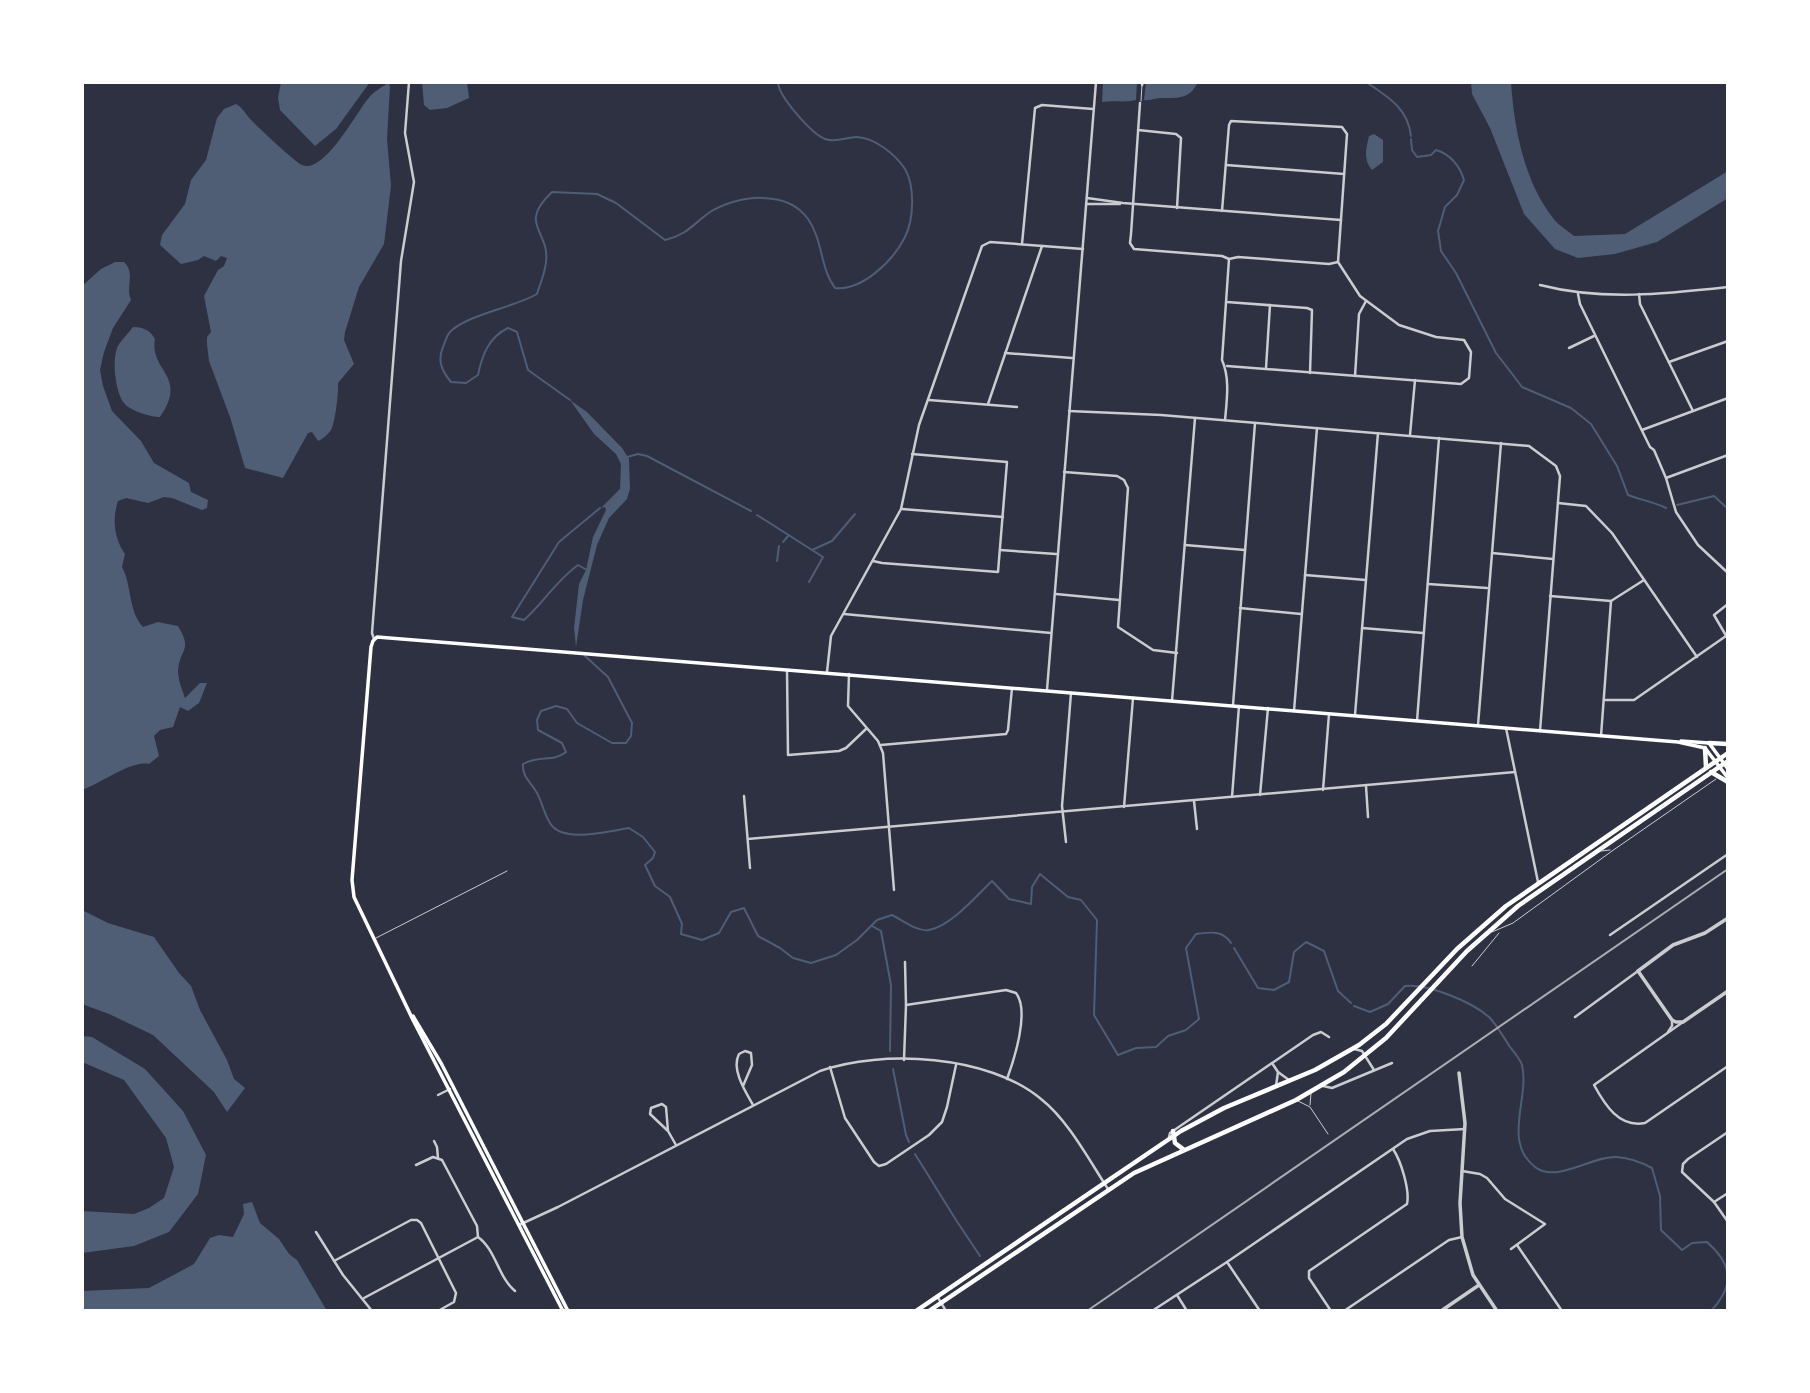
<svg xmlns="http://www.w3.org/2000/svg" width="1810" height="1393" font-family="'Archivo Narrow',sans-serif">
<rect width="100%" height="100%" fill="#2d3142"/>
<g fill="#4f5d75">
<path d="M281 82H370L336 129 315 146 280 110 278 98Z"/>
<path d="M422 82H467L469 98 447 108 430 110 424 105Z"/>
<path d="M1103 82H1137L1136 100C1124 103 1114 100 1102 102Z"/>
<path d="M1146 82H1198C1190 99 1179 98 1162 98 1155 98 1151 101 1144 100Z"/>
<path d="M1471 82H1511C1514 128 1524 181 1553 218 1558 225 1567 230 1574 236L1625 234 1728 171V198L1657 242 1615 254 1578 258 1555 249 1524 214 1490 128 1472 94Z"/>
<path d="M388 83 390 86 387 139 391 186 384 244 359 287 345 332 344 340 354 364 338 383C339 390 335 424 331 430 328 435 322 439 318 441L312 432 308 433 283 478 245 468 230 417 209 361 207 344V337L211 332 204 296 218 270 224 266 227 258 221 256 216 261 204 256 198 260 181 264 160 245 162 235 185 204 191 180 206 160 217 118 224 109 236 104C243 108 245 113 250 119 258 127 295 162 302 165 323 175 356 114 367 100 372 93 380 88 388 83Z"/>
<path d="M1374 134 1383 140V162L1372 170C1363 160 1366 148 1369 136Z"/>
<path d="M115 262H124C136 274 125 286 131 300L113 328 104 352 100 370 103 386 112 411 141 441 154 463 189 483 191 492 208 500 207 508 202 510 172 498 164 497 148 503 126 498 118 501C112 519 114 538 125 554L122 567C132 585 128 611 143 627L158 622 178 626C193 651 180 648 178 670 178 680 182 689 185 698L200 683H207L199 703 188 711 180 707 173 727 160 730 154 736 159 756 149 764C131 760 100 784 82 790V286L101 269Z"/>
<path d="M133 327C143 327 150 330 155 339 149 371 189 376 160 417 151 417 130 411 124 403 115 392 111 356 119 344 123 338 129 333 133 327Z"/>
<path d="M570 400 587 412 622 448 629 459 630 489 627 499 609 518 597 545 583 600 576 647 574 628 579 584 586 570 593 537 606 510 605 507 601 508 620 489 621 464 616 454 594 434Z"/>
<path d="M82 910 108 923 154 937 179 973 191 986 200 1010 227 1060 234 1079 245 1088 227 1112 214 1092 153 1035 109 1014 82 1004Z"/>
<path d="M82 1036 92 1037 145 1069 183 1111 206 1155 198 1194 169 1232 134 1246 82 1253V1211L134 1214 149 1208 164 1198 174 1167 166 1138 124 1080 82 1062Z"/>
<path d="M252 1202 260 1223 279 1239 289 1254 297 1260 327 1311H82V1291L149 1288 194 1264 210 1238 219 1235 233 1237 244 1214 243 1204Z"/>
</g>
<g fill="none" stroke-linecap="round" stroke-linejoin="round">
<g stroke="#4f5d75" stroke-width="2">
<path d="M1366 82C1388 97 1408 108 1411 136"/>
<path d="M1411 139 1412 150 1417 157 1431 155 1436 150C1450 154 1460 166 1464 180L1457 195 1445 207 1438 231 1441 251 1456 273 1496 353 1513 375 1522 387 1571 408 1591 424 1617 466 1628 495C1641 500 1654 502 1666 508"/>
<path d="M570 400 528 370 517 332 508 328C489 337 482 355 478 375L466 383 451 382C442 371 437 361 443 347 445 342 447 335 450 332 466 315 515 307 537 294 540 284 545 273 546 262 550 230 517 225 552 192L597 194 616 203 665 240C687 235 693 224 710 212 737 195 787 189 808 219 823 240 820 268 835 288 862 291 893 261 905 237 914 219 915 186 905 169 895 154 875 138 857 137 846 137 836 143 825 139 812 134 778 96 778 82"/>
<path d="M627 457 638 454 647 456 751 511"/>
<path d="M1677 505 1714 496 1728 509"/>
<path d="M757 515 823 557 809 582"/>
<path d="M783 542 789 535"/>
<path d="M812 550 832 541 855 514"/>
<path d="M777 561 779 546"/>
<path d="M587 570 578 565C557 580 543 603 524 620L512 617 559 542 600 508"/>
<path d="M585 656 608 677 632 723 631 736 626 743H612L577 723 567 709 556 706 541 711 537 720 538 730 562 743 566 752C552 763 541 754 523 764 522 777 531 782 537 793 542 802 544 814 550 823 562 844 609 831 629 828L643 837 655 852 653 858 645 865 655 886 670 897 682 924 681 934 702 940 719 933 731 912 744 908 758 936 780 948 793 958 811 963 836 955 857 940 877 920 892 915C902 920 917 932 929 930 951 926 976 896 992 881L1009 899 1031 904 1032 887 1040 874 1068 897 1081 900 1097 920 1094 1015 1118 1055 1136 1048 1156 1047 1168 1036 1186 1030 1199 1019 1186 948 1196 934C1211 932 1223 930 1231 943"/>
<path d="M872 926 881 931 891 985 890 1051"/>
<path d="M1234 948 1258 988 1274 990 1289 982 1294 952 1306 942 1324 951 1338 991 1351 1003"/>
<path d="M1354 1006 1370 1012 1388 1004 1405 986C1427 983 1472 1002 1489 1017 1497 1025 1504 1038 1510 1047 1514 1052 1520 1059 1522 1065 1530 1098 1502 1141 1535 1167 1556 1184 1594 1155 1617 1157 1630 1158 1641 1162 1652 1168L1660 1196 1661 1230 1682 1250 1692 1243 1707 1242C1733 1265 1735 1285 1711 1311"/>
<path d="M893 1069 906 1135 909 1142"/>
<path d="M915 1154 956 1220 980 1256"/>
</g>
<g stroke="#caccd0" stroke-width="1">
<path d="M1141 101 1142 85"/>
<path d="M1601 851 1610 850"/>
<path d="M1492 932 1513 923 1612 851 1716 779"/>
<path d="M376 938 507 871"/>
<path d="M1472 966 1499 933"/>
<path d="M1298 1101 1310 1107 1328 1134"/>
<path d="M1310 1105 1311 1093"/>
</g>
<g stroke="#caccd0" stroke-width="2.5">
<path d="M1142 85 1143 82"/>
<path d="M1140 103 1131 234 1130 243 1134 249 1222 256 1229 259 1238 257 1329 264 1338 262"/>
<path d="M1138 130 1176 134 1181 138 1177 208"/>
<path d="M1226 165 1344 174"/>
<path d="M1087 198 1123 203 1341 220"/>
<path d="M1086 204H1120"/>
<path d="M1222 211 1229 125 1231 121 1342 127 1347 134 1338 262 1360 296 1399 325 1436 337 1464 340 1471 352 1469 378 1461 384 1227 366"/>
<path d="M1022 244 1035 108 1042 105 1093 109"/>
<path d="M1540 285C1602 301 1665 294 1728 287"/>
<path d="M1578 294 1580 304 1650 447 1654 450 1666 478 1676 512 1698 545 1728 573"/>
<path d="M1639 294 1640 304 1693 411"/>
<path d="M1227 302 1307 308 1312 310 1310 373"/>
<path d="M1569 348 1594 336"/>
<path d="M1005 353 1072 358"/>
<path d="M1669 362 1728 341"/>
<path d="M1266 368 1270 305"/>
<path d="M1355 376 1359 314 1366 301"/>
<path d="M929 400 1017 407"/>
<path d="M988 404 1042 246"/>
<path d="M1069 411 1161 415 1529 446 1556 466 1560 476 1540 731"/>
<path d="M1225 420C1227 399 1230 378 1222 360L1229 259"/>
<path d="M1642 430 1728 398"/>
<path d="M1410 435 1415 380"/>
<path d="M1064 472 1117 476 1124 480 1128 488 1118 627 1153 650 1177 653"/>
<path d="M1666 478 1728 455"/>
<path d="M1558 503 1586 506 1612 533 1697 657"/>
<path d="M902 509 1003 517"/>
<path d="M1185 545 1245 550"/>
<path d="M1000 550 1056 554"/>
<path d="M1492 553 1553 559"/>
<path d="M873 561 882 563 998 572 1007 462 912 454"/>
<path d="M1305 575 1366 580"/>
<path d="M1428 584 1487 588"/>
<path d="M1056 594 1119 600"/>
<path d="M1550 596 1611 601 1644 580"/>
<path d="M1728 604 1714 615 1728 639"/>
<path d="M1240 608 1301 614"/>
<path d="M844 614 1051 633"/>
<path d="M1362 628 1423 633"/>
<path d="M374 639 372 633 401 261 414 182 405 133 409 82"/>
<path d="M787 670 788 755 839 751 846 748 866 729"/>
<path d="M827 672 831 636 901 509 919 425 982 246 990 242 1083 249"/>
<path d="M849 674 848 706 878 741 883 753 894 890"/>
<path d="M1047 690 1096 82"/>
<path d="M1604 700H1634L1726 636"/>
<path d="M1172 701 1195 418"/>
<path d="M1233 705 1255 423"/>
<path d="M1294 711 1317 428"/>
<path d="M1355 715 1378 433"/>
<path d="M1417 721 1439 438"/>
<path d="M1478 725 1501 443"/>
<path d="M1506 728 1538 882"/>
<path d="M1601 736 1611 601"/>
<path d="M881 745 1006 734 1008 730 1012 688"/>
<path d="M1366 786 1368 817"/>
<path d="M1323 790 1329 714"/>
<path d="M1260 795 1268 708"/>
<path d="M744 796 750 868"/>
<path d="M1232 797 1239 706"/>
<path d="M1194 801 1197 829"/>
<path d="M1124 807 1133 698"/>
<path d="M748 839 1515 772"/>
<path d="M1066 842 1062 806 1071 693"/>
<path d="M1610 935 1728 854"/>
<path d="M906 1005 1006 990 1016 993C1030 1011 1014 1060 1007 1079"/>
<path d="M1575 1017 1638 971"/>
<path d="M1683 1022 1594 1085C1605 1105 1619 1128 1645 1123L1728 1066"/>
<path d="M1668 1032 1672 1026V1020"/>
<path d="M1354 1049 1362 1051 1374 1070"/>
<path d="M904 1060 906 1005 905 962"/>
<path d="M1272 1063 1278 1072 1289 1080"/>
<path d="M830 1067 845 1118 874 1162 879 1166 886 1164 929 1135 942 1122 947 1107 956 1065"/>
<path d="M743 1086 752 1065 751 1053 745 1051 739 1054C731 1069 745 1091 753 1105"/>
<path d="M1276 1086 1278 1072"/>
<path d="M1323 1086 1332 1088 1392 1063"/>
<path d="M438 1095 450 1089"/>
<path d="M668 1131 666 1107 662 1104 651 1108 650 1114 668 1131 676 1145"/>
<path d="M1728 1132 1688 1159 1683 1164 1682 1172 1714 1202 1728 1222"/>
<path d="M1169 1137 1170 1133 1313 1035 1321 1032 1329 1037"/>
<path d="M434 1141 437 1147 438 1158"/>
<path d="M1462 1171 1480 1174 1487 1178 1505 1199 1545 1224 1511 1249"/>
<path d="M1714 1202 1728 1193"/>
<path d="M519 1225 558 1207 820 1071C882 1049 989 1055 1041 1099 1068 1120 1089 1160 1108 1189"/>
<path d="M316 1232 343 1275 372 1311"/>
<path d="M478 1237C496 1250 498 1277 515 1291"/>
<path d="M1517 1245 1562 1311"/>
<path d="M334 1261 411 1220H417L421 1223 456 1293 454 1302 438 1311"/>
<path d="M1227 1262 1260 1311"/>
<path d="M1177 1295 1187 1311"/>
<path d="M937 1296 946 1311"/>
<path d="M364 1298 478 1237 477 1226 442 1160 433 1157 416 1165"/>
<path d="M1152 1311 1227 1262 1407 1139 1430 1131 1465 1129"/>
<path d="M1331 1311 1309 1278V1271L1407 1204C1410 1190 1401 1161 1393 1149"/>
<path d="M1344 1311 1449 1240 1462 1237"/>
</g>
<g stroke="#caccd0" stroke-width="3.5">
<path d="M1728 918 1705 933 1673 945 1638 971 1672 1020 1676 1022H1683L1728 991"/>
<path d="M1459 1073 1465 1123 1460 1203 1462 1237 1473 1275 1497 1311"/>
<path d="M1441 1311 1479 1285"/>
</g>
<g stroke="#fff" stroke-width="3.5">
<path d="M1681 741 1709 743 1728 769"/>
<path d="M413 1016 441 1063 568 1311"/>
<path d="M563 1311 413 1020 354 897 352 880 371 647 373 641 377 637 1678 742 1705 748 1728 778"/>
</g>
<g stroke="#fff" stroke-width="4.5">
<path d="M1709 743 1728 744"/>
<path d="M1705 748 1706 767"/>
<path d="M1711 772 1728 782"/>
<path d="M1173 1131 1175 1143 1183 1149"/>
<path d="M916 1311 1181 1131 1224 1108 1315 1070 1359 1045 1386 1024 1457 949 1506 906 1728 753"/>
<path d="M929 1311 1134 1173 1296 1100 1344 1072 1386 1038 1467 951 1518 906 1728 761"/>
</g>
<path stroke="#abadb3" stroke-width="2" d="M1087 1311 1728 869"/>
</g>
<rect width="1810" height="1393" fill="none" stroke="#ffffff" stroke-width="168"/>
</svg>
